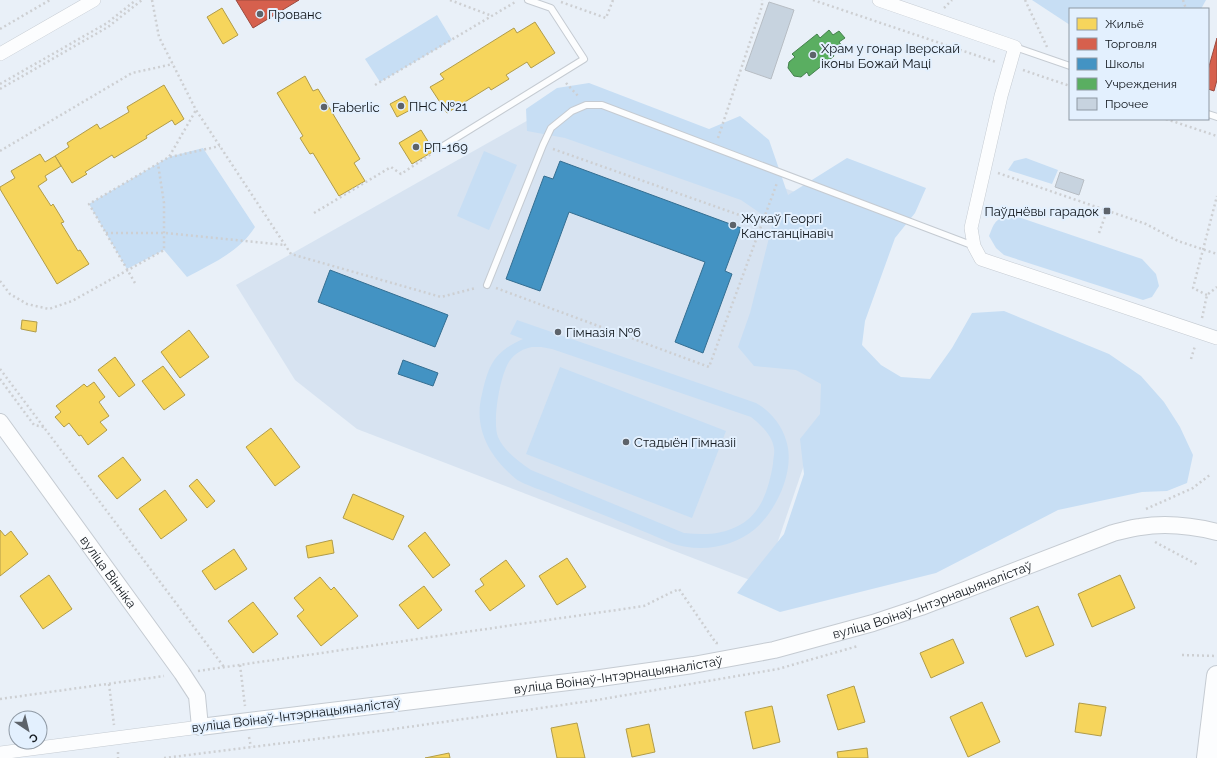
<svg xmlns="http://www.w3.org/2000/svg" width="1217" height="758" font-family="Raleway,sans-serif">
<rect width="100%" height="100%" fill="#e9f0f8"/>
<path fill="#d7e3f1" d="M555 105 886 225 763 585 357 429 295 380 236 285Z"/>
<g fill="#c7def4" fill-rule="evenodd">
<path d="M1032 0H1206L1201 9H1070V25Z"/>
<path d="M437 15 452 40 380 82 365 59Z"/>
<path d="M589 83 709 129 740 116 769 140 788 195 847 158 926 188 915 213 895 238 865 321 862 345 881 365 901 377 930 379 952 348 972 313 1004 311 1109 354 1141 376 1164 402 1180 427 1193 455 1187 483 1167 491 1142 492 1058 510 936 573 780 612 737 593 784 534 804 474 800 439 820 414 821 384 796 370 754 366 738 347 750 313 773 222 741 200 565 138 527 131 526 109 557 88Z"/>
<path d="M203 148 255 227C239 252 213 263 187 277L164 250 127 269 89 204 169 157Z"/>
<path d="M484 151 517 165 489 230 457 216Z"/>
<path d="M1026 158 1058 170 1052 184 1008 170 1014 161Z"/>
<path d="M1012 215 1142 259 1156 274 1159 286 1152 297 1143 300 1004 255 996 248 989 236C995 220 996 219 1012 215Z"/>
<path d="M517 320 756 403C770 411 781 424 786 440 796 469 777 510 755 529 732 548 699 553 671 543 634 527 596 512 558 497 548 492 524 485 516 479 490 457 473 429 482 394 489 364 494 352 523 339L510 334ZM532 347H541L552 349 751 417C761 425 772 435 774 448 775 453 773 459 773 464 769 487 762 514 738 526 721 535 703 535 684 533L531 470C519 462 504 451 498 437 492 422 500 372 511 359 517 352 523 349 532 347Z"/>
<path d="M560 367 726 431 692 518 526 454Z"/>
</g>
<g fill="#f6d55c" stroke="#b19c49">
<path d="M222 8 238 35 223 44 207 17Z"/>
<path d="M535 22 555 53 531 68 527 62 506 75 509 79 491 90 489 87 447 113 430 87 444 79 440 74 514 28 517 33Z"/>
<path d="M305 76 313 91 318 89 360 159 354 163 365 181 339 196 313 153 310 154 300 138 303 136 277 93Z"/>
<path d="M164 85 184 119 175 125 172 120 146 136 147 138 114 158 112 155 85 172 87 174 72 183 55 156 69 147 67 143 97 124 100 129 129 112 127 107Z"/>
<path d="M405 96 412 109 397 117 390 104Z"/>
<path d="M421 130 434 151 412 164 399 143Z"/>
<path d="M40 154 45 162 55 156 61 166 45 176 47 180 38 186 51 206 53 204 64 222 61 223 78 251 80 250 89 264 57 284 0 189V187L15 178 11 171Z"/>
<path d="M22 320 37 322 36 332 21 329Z"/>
<path d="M189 330 209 357 180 378 161 352Z"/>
<path d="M115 357 135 385 119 397 98 370Z"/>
<path d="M163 366 185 395 164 410 142 381Z"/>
<path d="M94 382 105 397 99 402 109 416 100 422 107 430 88 445 81 435 79 436 69 423 64 427 55 417 61 412 56 406 84 384 87 387Z"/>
<path d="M271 428 300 467 275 486 246 447Z"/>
<path d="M123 457 141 480 117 499 98 476Z"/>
<path d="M197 479 215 501 207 508 189 486Z"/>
<path d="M165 490 187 520 161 539 139 509Z"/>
<path d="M353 494 404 516 393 540 343 518Z"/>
<path d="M0 530 5 536 11 531 28 554 0 576Z"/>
<path d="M425 532 450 565 433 578 408 546Z"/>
<path d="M332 540 334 553 308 558 306 546Z"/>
<path d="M234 549 247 569 215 590 202 571Z"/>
<path d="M567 558 586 587 557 605 539 576Z"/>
<path d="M506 560 525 586 490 611 475 591 484 585 480 579Z"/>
<path d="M49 575 72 609 43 629 20 596Z"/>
<path d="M1120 575 1135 608 1092 627 1078 594Z"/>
<path d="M320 577 331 590 334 587 358 616 321 646 297 616 304 610 294 598Z"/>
<path d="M424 586 442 610 418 629 399 605Z"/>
<path d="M253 602 278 634 253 653 228 621Z"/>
<path d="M1038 606 1054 645 1026 657 1010 618Z"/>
<path d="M953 639 964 663 931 678 920 653Z"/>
<path d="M854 686 865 722 838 730 827 695Z"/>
<path d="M982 702 1000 742 968 757 950 717Z"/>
<path d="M1079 703 1106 707 1101 736 1075 732Z"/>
<path d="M772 706 780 742 753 749 745 712Z"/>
<path d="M577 723 585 758H557L551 728Z"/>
<path d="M649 724 655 752 632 757 626 729Z"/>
<path d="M867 748 868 758H838L837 752Z"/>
<path d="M449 753 450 758H425Z"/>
</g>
<g fill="#d6604d" stroke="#9b4a3f">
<path d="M236 0H299L253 28Z"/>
<path d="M1217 38V80L1214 91 1208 89V70Z"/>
</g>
<g fill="#4393c3" stroke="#346e91">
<path d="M560 161 741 228 725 271 732 274 703 353 675 342 705 262 569 212 540 291 506 279 544 176 553 179Z"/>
<path d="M330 270 448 315 435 347 318 302Z"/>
<path d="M403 360 438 373 433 386 398 374Z"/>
</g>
<path fill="#5aae61" stroke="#44814d" d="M829 30 833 35 839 31 845 38 839 42 842 46 832 53 834 56 809 76 807 72 801 77 794 76 788 68 789 62 795 57 792 54 817 34 820 38Z"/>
<g fill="#c7d3df" stroke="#b7bdc4">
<path d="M769 2 794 10 771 79 745 70Z"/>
<path d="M1060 172 1084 180 1079 195 1055 187Z"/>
</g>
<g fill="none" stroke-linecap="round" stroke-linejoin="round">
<defs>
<g id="service">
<path d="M1015 47 1070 66"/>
<path d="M1208 114 1217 117"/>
<path d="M440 148 584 59 551 8 528 0"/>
<path d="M487 285 543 145 551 128 572 111 586 105H602L974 246"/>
</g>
<g id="minor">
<path d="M879 0 1015 47 1001 96 971 228 974 246 981 259 1217 338"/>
<path d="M0 54 94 0"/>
<path d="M0 753 200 727"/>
</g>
<g id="tertiary">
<path id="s1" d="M0 422 182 673 197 696 200 727 593 679 693 665 774 650 873 623 921 607 1113 533C1122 531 1131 528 1140 527 1165 523 1193 526 1217 532"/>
</g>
<path id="primary" d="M1207 758 1217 676"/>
</defs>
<use href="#service" stroke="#c5cbd2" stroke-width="8"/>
<use href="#minor" stroke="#c5cbd2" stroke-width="14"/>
<use href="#tertiary" stroke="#c5cbd2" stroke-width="18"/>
<use href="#primary" stroke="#c5cbd2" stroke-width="22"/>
<g stroke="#cdcfd2" stroke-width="2.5" stroke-dasharray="2 3" stroke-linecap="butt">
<path d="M152 0 159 37 196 110 291 254 441 297 476 288"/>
<path d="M450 0 492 16"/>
<path d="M813 0 996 62"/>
<path d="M1025 0 1047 47"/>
<path d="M1183 0 1186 9"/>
<path d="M561 2 606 18 613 0"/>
<path d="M944 8 952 0"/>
<path d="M0 29 50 0"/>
<path d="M1023 70 1070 86"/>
<path d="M566 83 579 97"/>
<path d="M0 84 107 23 136 0"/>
<path d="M375 85 517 1"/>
<path d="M0 89 108 27 142 0"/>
<path d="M1166 119 1217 136"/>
<path d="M718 138 762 6V0"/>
<path d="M553 149 762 223"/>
<path d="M0 151 132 73 173 64"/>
<path d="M170 157 220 146"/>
<path d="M998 173 1146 224 1178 241 1217 254"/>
<path d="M314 213 391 167 401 174 431 154"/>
<path d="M106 233H165L285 245"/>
<path d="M1099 233 1107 211"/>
<path d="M0 281 10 294 27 304 49 309 72 301 164 250V203L158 164"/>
<path d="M135 283 89 204 169 157 196 110"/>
<path d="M496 288 709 367 777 183"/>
<path d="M1207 295 1193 288 1217 196"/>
<path d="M1202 318 1207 295 1217 287"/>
<path d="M1191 359 1195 346"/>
<path d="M0 369 224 667"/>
<path d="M0 379 34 425 44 427"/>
<path d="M1146 509 1193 488 1211 474"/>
<path d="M1155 542 1198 565"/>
<path d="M1182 655 1217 656"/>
<path d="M240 665 245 706"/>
<path d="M198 671 644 606 668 594 679 589 716 643H719"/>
<path d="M109 684 114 725"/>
<path d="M0 699 164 676"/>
<path d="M249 737 251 747"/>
<path d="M118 752V758"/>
<path d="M164 758 380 731 597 700 778 669 858 646"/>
</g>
<use href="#service" stroke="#fcfdfe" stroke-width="6"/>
<use href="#minor" stroke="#fcfdfe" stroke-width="13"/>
<use href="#tertiary" stroke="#fcfdfe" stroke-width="16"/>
<use href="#primary" stroke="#fcfdfe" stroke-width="20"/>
</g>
<g fill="#5d636a" stroke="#e3f0fe" stroke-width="1.5">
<circle cx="260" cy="14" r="4"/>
<circle cx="813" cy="55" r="4"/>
<circle cx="401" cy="106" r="4"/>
<circle cx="324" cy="107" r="4"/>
<circle cx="416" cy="147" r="4"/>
<rect x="1103" y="207" width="8" height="8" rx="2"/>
<circle cx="733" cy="225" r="4"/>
<circle cx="558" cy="332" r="4"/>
<circle cx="626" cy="442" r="4"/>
</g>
<g text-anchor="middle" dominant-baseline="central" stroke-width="4" stroke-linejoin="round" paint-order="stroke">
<g font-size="13" fill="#11171d" stroke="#e3f0fe" text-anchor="start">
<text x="268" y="14">Прованс</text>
<text x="821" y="48">Храм у гонар Іверскай<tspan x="821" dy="15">іконы Божай Маці</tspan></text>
<text x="409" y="106">ПНС №21</text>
<text x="332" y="107">Faberlic</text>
<text x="424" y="147">РП-169</text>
<text x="1099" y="211" text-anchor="end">Паўднёвы гарадок</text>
<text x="741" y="218">Жукаў Георгі<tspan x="741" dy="15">Канстанцінавіч</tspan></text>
<text x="566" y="332">Гімназія №6</text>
<text x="634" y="442">Стадыён Гімназіі</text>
</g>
<g font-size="13" fill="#11171d" stroke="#e3f0fe">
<text stroke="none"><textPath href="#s1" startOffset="185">вуліца Вінніка</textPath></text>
<text stroke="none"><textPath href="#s1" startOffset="1114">вуліца Воінаў-Інтэрнацыяналістаў</textPath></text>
<text stroke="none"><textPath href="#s1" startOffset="790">вуліца Воінаў-Інтэрнацыяналістаў</textPath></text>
<text transform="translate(296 715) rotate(-7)">вуліца Воінаў-Інтэрнацыяналістаў</text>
</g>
</g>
<rect x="1069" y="8" width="140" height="112" fill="#e3f0fe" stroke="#8f99a4"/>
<rect x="1077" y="18" width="20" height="12" fill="#f6d55c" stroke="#8f99a4"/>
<text x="1105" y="28" font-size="12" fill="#11171d">Жильё</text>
<rect x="1077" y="38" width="20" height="12" fill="#d6604d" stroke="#8f99a4"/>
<text x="1105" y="48" font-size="12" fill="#11171d">Торговля</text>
<rect x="1077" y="58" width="20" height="12" fill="#4393c3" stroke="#8f99a4"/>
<text x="1105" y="68" font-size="12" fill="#11171d">Школы</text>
<rect x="1077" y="78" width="20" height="12" fill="#5aae61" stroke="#8f99a4"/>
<text x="1105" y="88" font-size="12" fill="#11171d">Учреждения</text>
<rect x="1077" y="98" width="20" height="12" fill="#c7d3df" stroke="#8f99a4"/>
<text x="1105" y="108" font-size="12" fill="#11171d">Прочее</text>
<g transform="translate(28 730) rotate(145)"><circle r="19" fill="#e3f0fe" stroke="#8f99a4"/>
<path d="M0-3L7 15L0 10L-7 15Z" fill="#5d636a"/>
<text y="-6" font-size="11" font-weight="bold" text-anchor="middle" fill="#11171d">С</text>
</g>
</svg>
